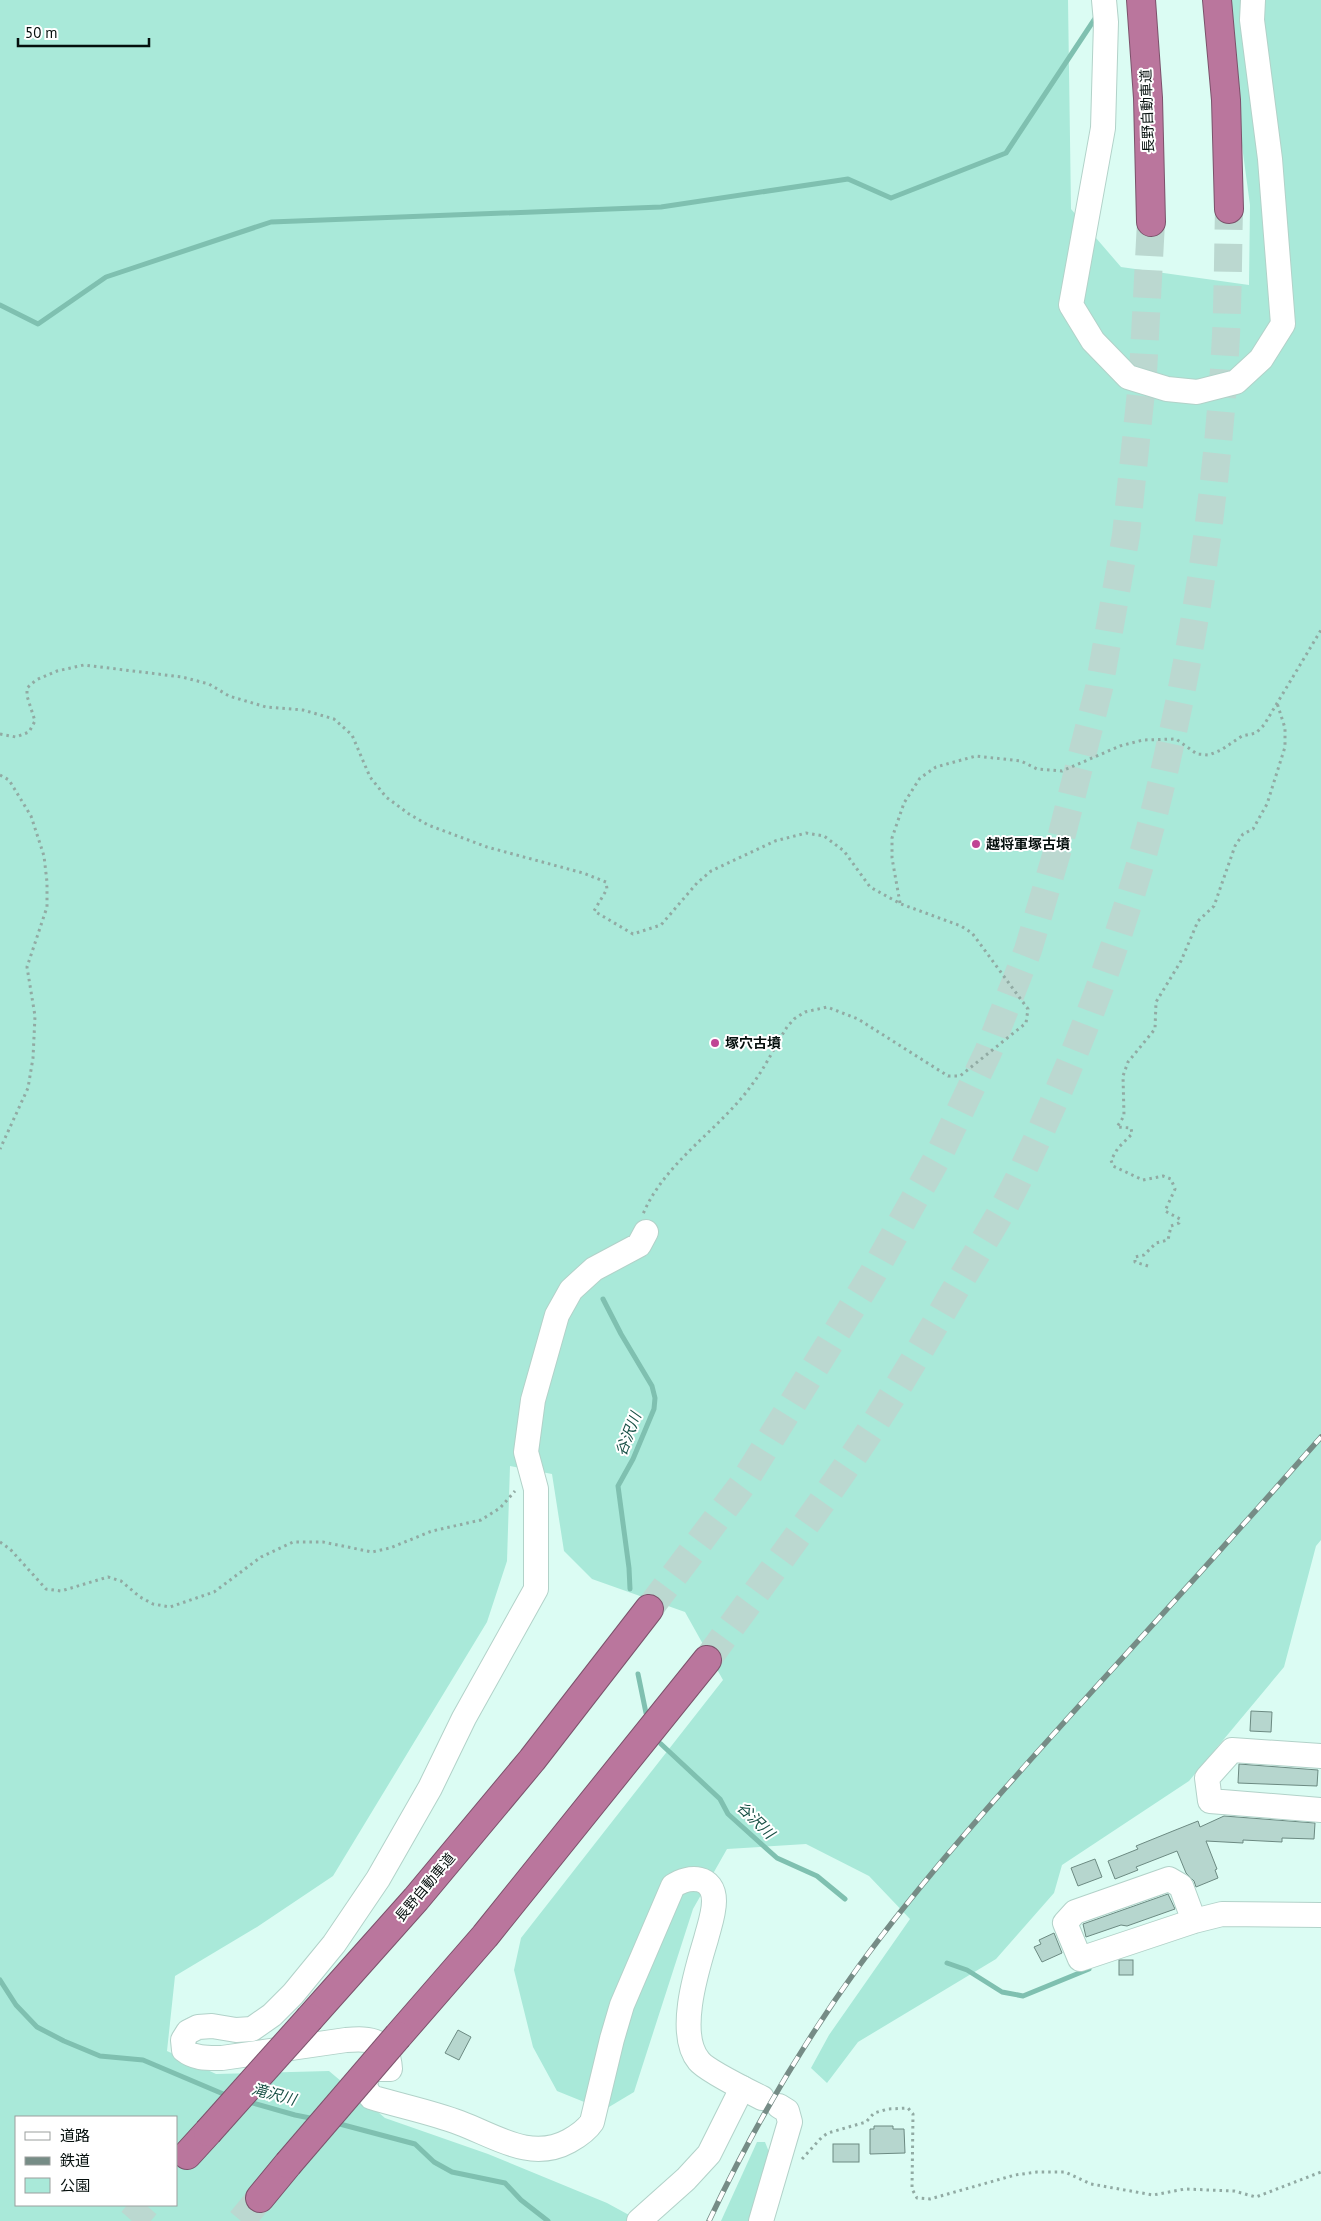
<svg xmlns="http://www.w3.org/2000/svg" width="1321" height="2221" font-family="'PT Sans','Noto Sans JP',sans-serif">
<rect width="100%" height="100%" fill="#dbfcf3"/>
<g fill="#a9e9d9" fill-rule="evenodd">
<path d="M0 0H1068L1071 209 1121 267 1249 285 1250 205 1229 49 1230 0H1321V1540L1316 1546 1284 1667 1189 1781 1062 1865 1054 1893 996 1959 858 2042 827 2083 811 2068 829 2035 910 1919 869 1876 806 1844 727 1849 693 1909 634 2092 604 2110 557 2091 533 2047 514 1970 521 1938 723 1680 685 1612 592 1579 564 1551 552 1474 510 1466 507 1561 487 1622 333 1876 257 1927 175 1976 167 2051 216 2074 329 2071 385 2118 488 2154 607 2203 640 2221H0ZM16 2117H176V2205H16Z"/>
<path d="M757 2142H765L769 2152 748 2221H721Z"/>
</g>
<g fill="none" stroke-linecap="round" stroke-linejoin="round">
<g stroke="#7fc0b0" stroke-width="5">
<path d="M0 305 38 324 106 277 271 222 661 207 848 179 891 198 1006 153 1096 17"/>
<path d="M603 1299 621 1334 652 1386 655 1398 654 1409 633 1459 618 1486 629 1568 630 1589"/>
<path d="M638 1674 646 1713"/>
<path d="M661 1744 720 1799 728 1814 777 1858 817 1876 845 1899"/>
<path d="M947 1963 967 1970 1002 1992 1023 1996 1089 1969"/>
<path d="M0 1980 16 2005 37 2027 64 2041 100 2056 143 2060 228 2096"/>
<path d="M246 2101 295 2115 315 2119"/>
<path d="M336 2123 415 2144 434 2162 452 2172 505 2183 521 2200 548 2221"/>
</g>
</g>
<g fill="#b6d6ce" stroke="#6c8a82">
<path d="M1251 1711 1272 1712 1271 1732 1250 1731Z"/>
<path d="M1239 1764 1318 1770 1317 1786 1238 1783Z"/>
<path d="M1224 1816 1315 1823 1314 1839 1282 1838V1842L1243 1840V1843L1206 1841 1217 1869 1215 1870 1218 1878 1196 1887 1194 1881 1186 1873 1177 1851 1136 1867 1138 1870 1115 1879 1108 1861 1138 1849 1136 1846 1173 1831 1198 1821 1200 1827Z"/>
<path d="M1095 1859 1102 1877 1078 1886 1071 1868Z"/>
<path d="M1168 1894 1175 1909 1127 1926 1121 1925 1086 1937 1083 1924Z"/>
<path d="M1054 1933 1062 1953 1042 1962 1034 1947 1041 1944 1039 1940Z"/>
<rect x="1119" y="1960" width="14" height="15"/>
<path d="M458 2030 471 2037 459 2060 445 2053Z"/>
<path d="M874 2126H893V2129H904L905 2153 870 2154V2129H874Z"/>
<rect x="833" y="2144" width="26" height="18"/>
</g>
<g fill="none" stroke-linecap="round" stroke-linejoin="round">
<g stroke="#bbd8d0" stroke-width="28" stroke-dasharray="28 14" stroke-linecap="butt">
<path d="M649 1609 742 1485 872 1275 940 1153 988 1052 1028 950 1060 842 1099 688 1126 535 1143 373 1151 222"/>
<path d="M707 1660C769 1574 834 1490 889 1401 914 1361 938 1319 962 1278 980 1247 1001 1215 1017 1182 1083 1045 1137 899 1169 750 1199 616 1219 472 1226 335 1228 293 1228 251 1229 209"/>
<path d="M132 2221 146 2205"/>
<path d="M241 2221 260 2198"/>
</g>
<defs>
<g id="minor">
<path d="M1104 0 1106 22 1103 128 1071 305 1093 341 1128 377 1167 389 1197 392 1236 382 1261 359 1283 324 1270 159 1252 20 1253 0"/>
<path d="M646 1232 639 1245 594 1269 571 1290 557 1315 533 1400 526 1452 536 1489V1589L464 1718 430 1788 378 1879 334 1944 293 1994 272 2015 252 2029 236 2030 212 2026 198 2027 188 2032 183 2040 184 2050C195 2059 208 2058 222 2058L346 2040C371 2038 388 2039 390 2069H375L367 2075 365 2087 371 2097C400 2106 431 2112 460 2123 495 2136 531 2162 569 2141 578 2136 586 2131 592 2122L612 2039 622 2005 673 1886C689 1875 714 1875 714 1901 714 1914 709 1927 706 1939 697 1969 676 2034 699 2061 706 2070 750 2092 762 2098"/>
<path d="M1321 1756 1232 1750 1207 1778 1210 1801 1321 1810"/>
<path d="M1194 1921 1181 1886 1169 1879 1075 1912 1065 1923 1080 1959 1194 1921 1222 1914 1321 1915"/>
<path d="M639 2221 686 2179 709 2154 742 2088"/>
<path d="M761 2221 790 2122 787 2111 779 2106"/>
</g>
<g id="highway">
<path d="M1141 0 1148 98 1151 222"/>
<path d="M1217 0 1226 100 1229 209"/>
<path d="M310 2018 416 1899 532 1760 649 1609"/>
<path d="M398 2036 485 1936 707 1660"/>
<path d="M187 2155 208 2132"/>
<path d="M260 2198 288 2164"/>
</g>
</defs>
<use href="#minor" stroke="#b2d2c9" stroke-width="26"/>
<use href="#highway" stroke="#7b526b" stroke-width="30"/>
<g stroke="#91aaa3" stroke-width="3" stroke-dasharray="2.5 4" stroke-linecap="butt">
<path d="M0 734 16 737 29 732 35 721 27 696V688L36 680 57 671 84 665 182 677 209 684 229 696 266 707 303 710 334 719 352 735 370 777 386 797 409 814 428 825 487 847 583 873 606 882 607 889 594 911 633 934 661 925 697 883 711 871 775 841 806 833 824 836 844 851 870 887 901 904 961 926 972 933 1028 1009 1026 1023 960 1076H948L858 1019 827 1007 805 1012 794 1019 787 1027C775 1046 765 1068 751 1086 719 1130 665 1162 643 1214"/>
<path d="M0 775 9 780 31 816 44 856 47 882V907L27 967 35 1016 33 1058 28 1088 0 1149"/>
<path d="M900 903 892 858V838L904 803 920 778 936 767 976 756 1021 761 1037 769 1062 771 1120 746 1143 740 1176 739 1197 754 1209 755 1221 750 1242 736 1256 733 1264 725 1321 630"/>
<path d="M1148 1266 1135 1262V1257L1144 1255 1156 1243 1168 1240 1171 1226 1179 1223 1180 1219 1165 1211 1175 1189 1171 1179 1163 1176 1143 1180 1113 1166 1111 1160 1118 1148 1132 1134 1131 1128 1117 1127 1124 1116 1123 1076 1128 1062 1155 1029 1156 1002 1181 961 1198 921 1214 906 1235 846 1243 834 1253 829 1267 804 1285 747V728L1277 703"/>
<path d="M0 1542 10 1549 46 1589 61 1591 108 1577 121 1581 140 1597 153 1604 170 1607 214 1592 261 1557 293 1542H323L372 1552 390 1548 432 1531 481 1520 500 1508 515 1491"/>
<path d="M802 2159 822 2137 828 2133 866 2122 874 2113 888 2109 908 2108 913 2114 912 2189 917 2198 930 2199 1015 2175 1037 2172H1065L1091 2184 1153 2195 1185 2189 1234 2191 1256 2197 1321 2172"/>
</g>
<use href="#minor" stroke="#fff" stroke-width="24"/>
<use href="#highway" stroke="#ba769d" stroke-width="28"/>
<defs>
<path id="rail" d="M709 2221C751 2132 801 2046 859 1966 931 1868 1015 1777 1096 1687 1172 1604 1247 1521 1321 1437"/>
</defs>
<use href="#rail" stroke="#768c86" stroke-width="5.5"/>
<use href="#rail" stroke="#fff" stroke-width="4" stroke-dasharray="11" stroke-linecap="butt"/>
<defs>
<g id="highway-bridge">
<path d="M208 2132 310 2018"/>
<path d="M288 2164 398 2036"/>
</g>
</defs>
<use href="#highway-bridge" stroke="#7b526b" stroke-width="30" stroke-linecap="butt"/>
<use href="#highway-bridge" stroke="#ba769d" stroke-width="28"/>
</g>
<g fill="#c04494" stroke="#fff" stroke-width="2">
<circle cx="976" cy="844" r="5"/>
<circle cx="715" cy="1043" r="5"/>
</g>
<g text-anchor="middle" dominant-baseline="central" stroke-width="4" stroke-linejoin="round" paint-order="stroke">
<g font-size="14" fill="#050f0d" stroke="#fff">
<text transform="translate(1147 111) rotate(-92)">長野自動車道</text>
<text transform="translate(425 1887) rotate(-50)">長野自動車道</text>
</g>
<g font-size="14" font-weight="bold" fill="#050f0d" stroke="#fff" text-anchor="start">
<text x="986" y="844">越将軍塚古墳</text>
<text x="725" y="1043">塚穴古墳</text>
</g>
<g font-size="15" font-style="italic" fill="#185045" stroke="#fff">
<text transform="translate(628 1434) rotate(-69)">谷沢川</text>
<text transform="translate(756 1820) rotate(44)">谷沢川</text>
<text transform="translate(274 2094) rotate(15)">滝沢川</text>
</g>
</g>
<rect x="15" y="2116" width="162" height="90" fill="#ffffff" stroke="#9b9f9e"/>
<rect x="25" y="2132" width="25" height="8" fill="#ffffff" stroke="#9b9f9e"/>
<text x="60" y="2141" font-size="15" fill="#050f0d">道路</text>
<rect x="25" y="2157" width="25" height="8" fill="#768c86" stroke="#9b9f9e"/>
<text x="60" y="2166" font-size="15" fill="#050f0d">鉄道</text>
<rect x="25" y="2178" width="25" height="15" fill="#a9e9d9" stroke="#9b9f9e"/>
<text x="60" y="2191" font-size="15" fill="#050f0d">公園</text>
<path d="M18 38v8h131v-8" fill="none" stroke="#050f0d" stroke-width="2.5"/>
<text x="25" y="38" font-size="15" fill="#050f0d" stroke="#ffffff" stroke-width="4" paint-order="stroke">50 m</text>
</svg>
